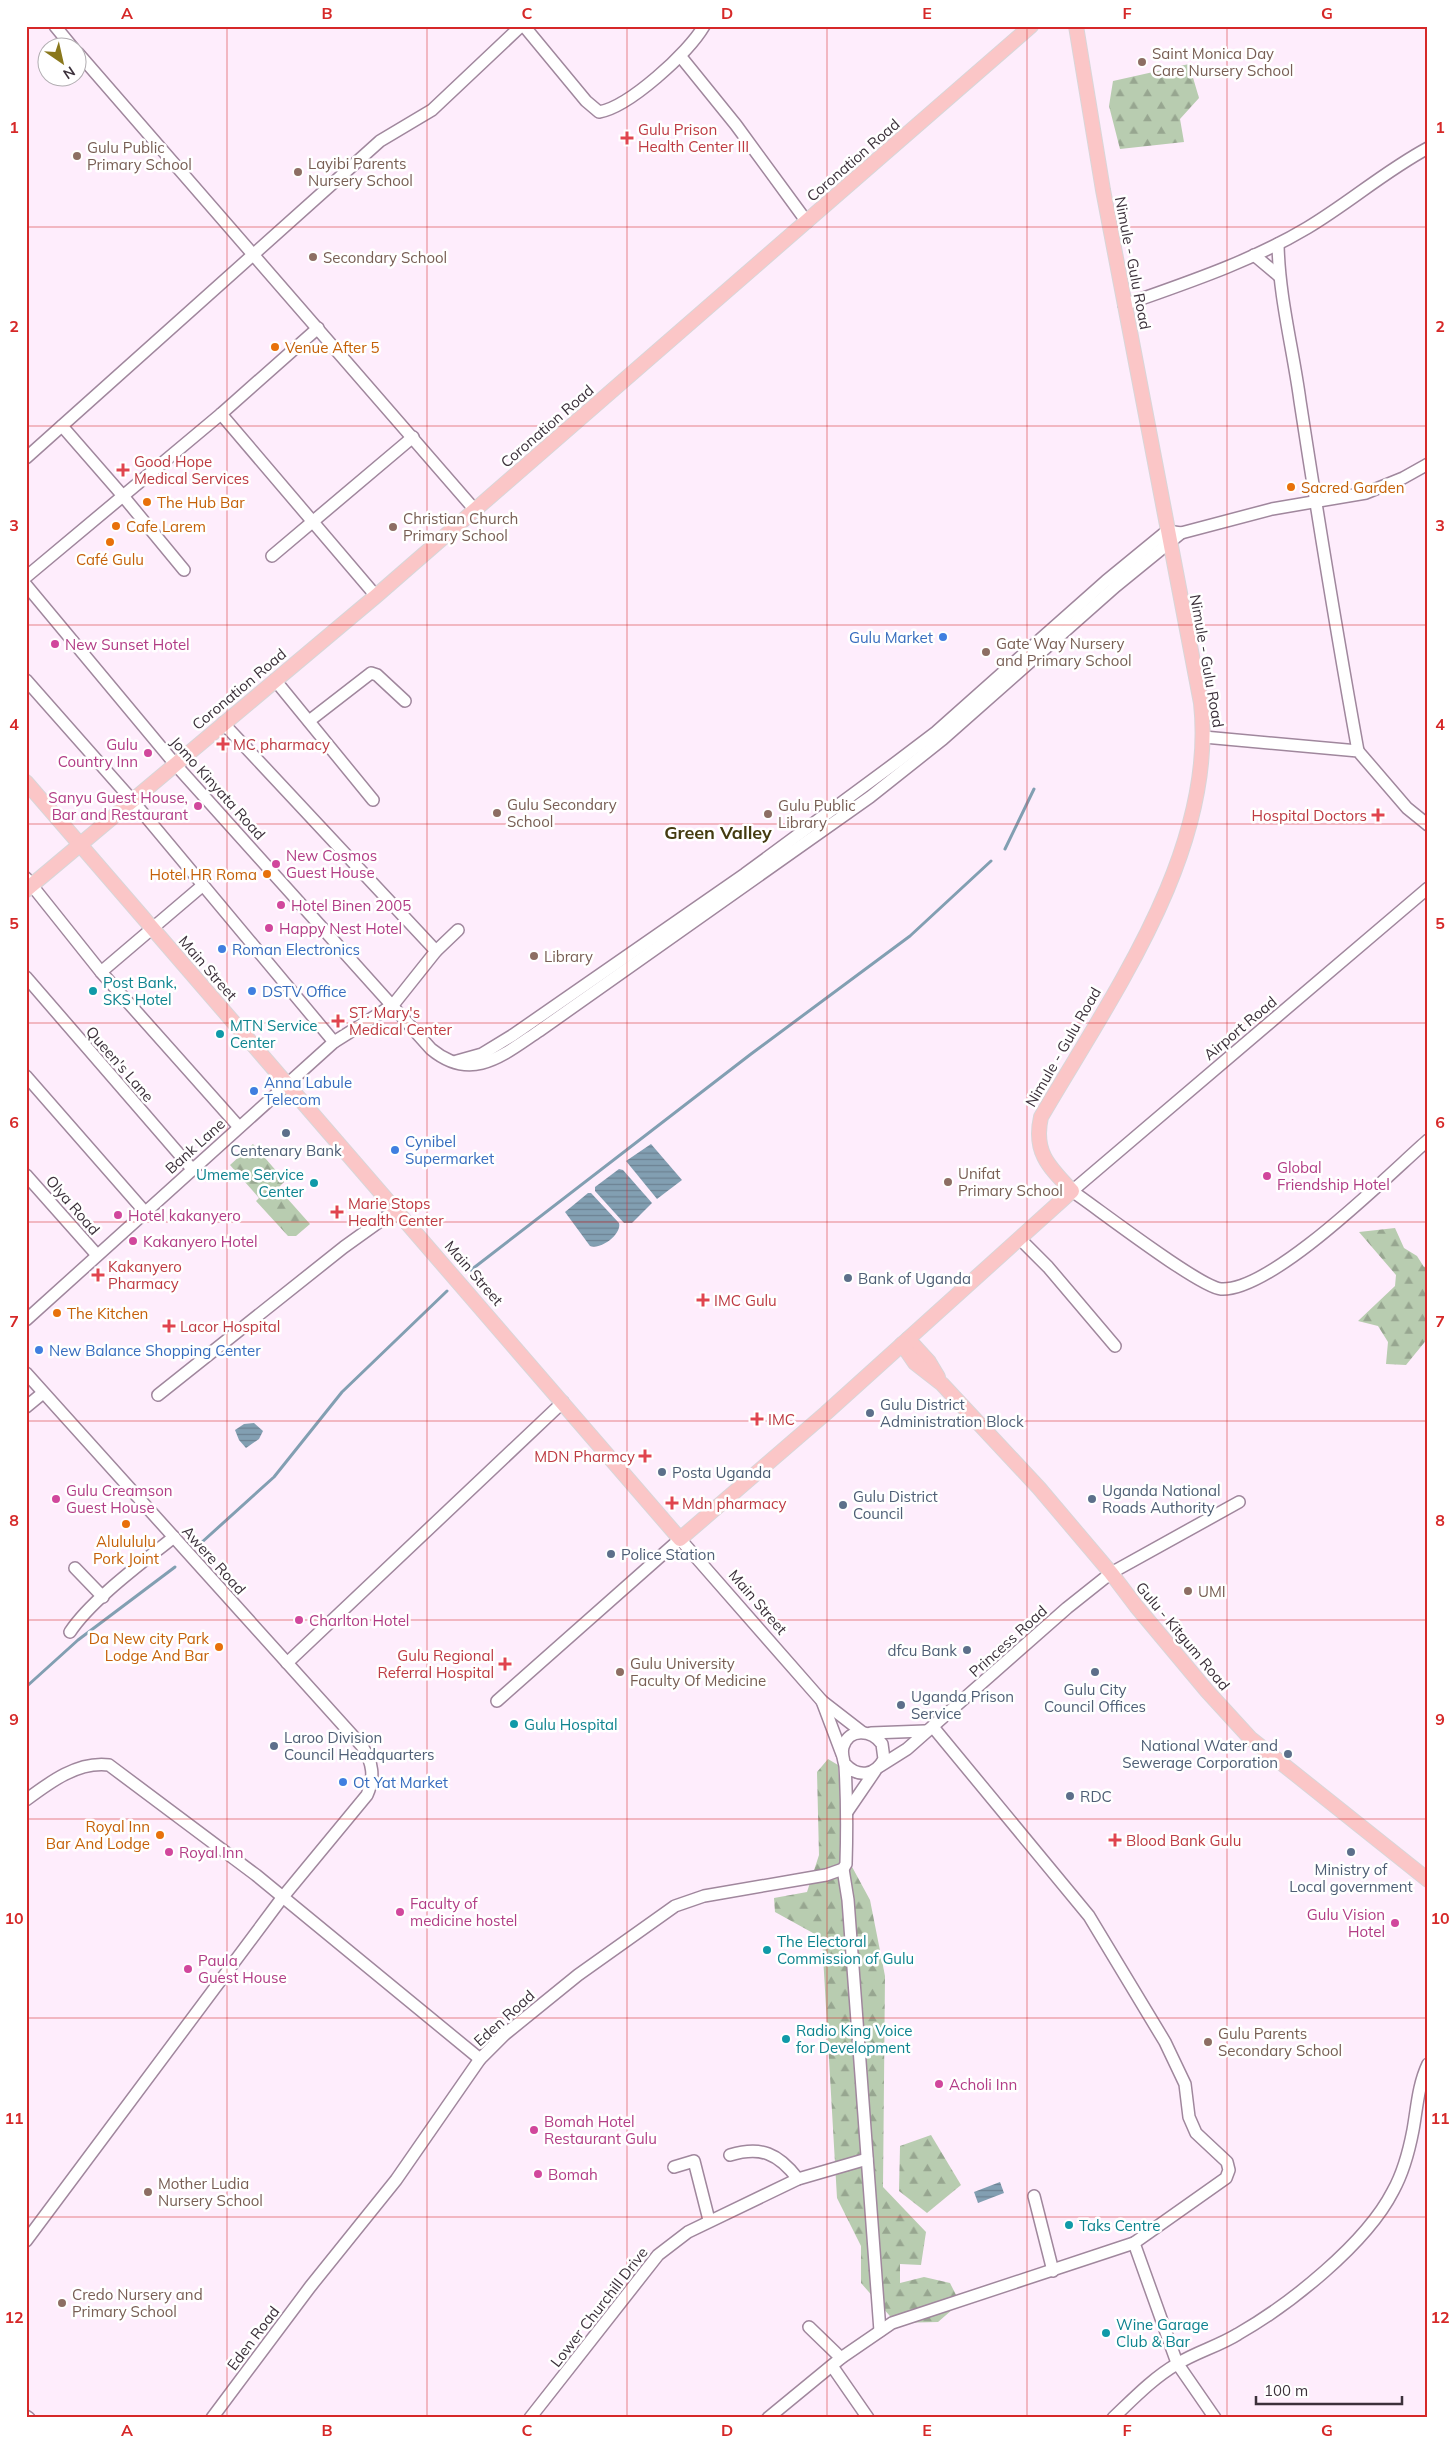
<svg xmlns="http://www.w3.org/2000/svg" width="1454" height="2444" font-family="Mulish,sans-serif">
<defs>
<pattern id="forest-firs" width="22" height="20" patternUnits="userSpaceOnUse" patternTransform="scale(1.25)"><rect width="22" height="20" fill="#b8ccb0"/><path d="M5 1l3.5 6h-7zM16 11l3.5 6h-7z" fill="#97a690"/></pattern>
<pattern id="water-rules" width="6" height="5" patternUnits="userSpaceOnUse" patternTransform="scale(1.25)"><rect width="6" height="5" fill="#829fb2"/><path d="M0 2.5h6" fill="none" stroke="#6c8292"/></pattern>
</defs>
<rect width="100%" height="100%" fill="#feedfc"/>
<g fill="url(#forest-firs)">
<path d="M1189 64 1199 98 1180 119 1184 142 1120 149 1109 106 1113 81Z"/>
<path d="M253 1144 285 1181 278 1188 310 1224 296 1236H288L256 1201 259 1198 230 1165Z"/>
<path d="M1395 1228 1404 1248 1417 1256 1424 1267 1428 1265V1338L1406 1365 1386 1364 1388 1342 1378 1326 1358 1321 1395 1286 1396 1275 1359 1232Z"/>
<path d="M828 1759 838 1765 844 1852 870 1900 885 1976 883 2187 926 2232 921 2265 900 2264V2283L924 2277 950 2283 960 2303 938 2322 896 2323 861 2283V2246L837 2198 822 1938 775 1912 774 1898 807 1892 819 1855 817 1772Z"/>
<path d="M931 2135 961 2185 927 2213 899 2191 900 2146Z"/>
</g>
<g fill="url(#water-rules)">
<path d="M651 1144 682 1180 657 1199 626 1161Z"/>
<path d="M619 1169 623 1170 652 1203 632 1223H624L595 1191V1187Z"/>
<path d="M588 1193H591L619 1223C622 1234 601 1250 590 1246L565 1212Z"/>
<path d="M254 1423 263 1431 259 1439 246 1448 239 1440 235 1430 244 1424Z"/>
<path d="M1000 2182 1004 2193 978 2203 974 2192Z"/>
</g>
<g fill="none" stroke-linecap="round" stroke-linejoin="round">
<g stroke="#829fb2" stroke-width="3">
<path d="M1005 849 1034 789"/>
<path d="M471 1270 751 1054 910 936 991 861"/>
<path d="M201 1543 274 1477 342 1392 447 1291"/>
<path d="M26 1687 78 1640 175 1567"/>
</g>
<defs>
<g id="minor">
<path d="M55 26 73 48"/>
<path d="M524 26 586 101 599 112C629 107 688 53 704 26"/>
<path d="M78 53 475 510"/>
<path d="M681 57 736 125 807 222"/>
<path d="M1278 244C1279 297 1293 349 1300 401 1318 518 1337 635 1358 751"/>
<path d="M1254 255 1279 276"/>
<path d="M1124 305C1186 283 1250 262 1307 228 1349 203 1385 171 1428 148"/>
<path d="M221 414 376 596"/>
<path d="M62 426 123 496 184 570"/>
<path d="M26 458 360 159 380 141 432 110 521 26"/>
<path d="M272 556 413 437"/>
<path d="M26 577 221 414 318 328"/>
<path d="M26 585 175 764 431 1049C472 1083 503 1055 539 1031L870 797 943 739 1116 586 1181 533"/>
<path d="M26 680 132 800 334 1042"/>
<path d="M275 680 373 800"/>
<path d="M309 721 371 673 377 675 405 701"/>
<path d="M223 723 436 951"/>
<path d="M1204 737 1358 751 1407 808 1428 825"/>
<path d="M26 878 101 972 239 1127"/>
<path d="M1428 888 1072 1191C1097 1208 1199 1287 1221 1289 1272 1292 1388 1175 1428 1140"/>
<path d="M101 972 202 886"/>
<path d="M26 977 192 1169"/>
<path d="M457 1061 482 1054 513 1035 745 874 898 761 936 732 1106 581 1167 531 1181 533 1272 509 1366 493 1403 478 1428 464"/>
<path d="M26 1076 145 1212"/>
<path d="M26 1175 97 1255"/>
<path d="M1020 1239 1048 1267 1115 1346"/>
<path d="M26 1320 334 1042 393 1005 436 951 458 930"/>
<path d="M26 1373 362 1746C373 1763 375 1777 367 1795L282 1898 26 2241"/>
<path d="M158 1395 344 1247 397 1209"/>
<path d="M26 1407 43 1393"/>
<path d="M75 1568 103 1597"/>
<path d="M70 1632C91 1600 143 1562 174 1537"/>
<path d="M287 1663 563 1402"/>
<path d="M497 1701 680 1539 822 1701 862 1732"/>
<path d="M822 1701 842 1754"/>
<path d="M933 1727 1089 1916 1165 2042 1185 2084 1189 2117 1196 2133 1227 2162 1229 2170 1226 2178 1134 2243 1177 2363 1215 2418"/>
<path d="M871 1733 925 1731"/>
<path d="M880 1766 907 1749 1067 1608 1111 1573 1239 1502"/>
<path d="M26 1800C50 1782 78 1761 109 1765L256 1875 480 2059"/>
<path d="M847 1812 875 1771"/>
<path d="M843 1869 848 1900 880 2331"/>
<path d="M730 2155C761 2146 778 2153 798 2179"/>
<path d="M674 2167 694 2161 709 2220"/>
<path d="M1034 2196 1053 2271"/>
<path d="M809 2327 841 2358"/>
<path d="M832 2366 868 2418"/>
<path d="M26 2416 29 2418"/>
<path d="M212 2418 310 2287 396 2180 480 2059 504 2035 578 1975 675 1906 704 1896 826 1875 843 1869 846 1864C847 1832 847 1799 845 1766 844 1760 841 1755 843 1747 849 1727 872 1730 882 1744L884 1759C875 1776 858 1778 845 1764"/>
<path d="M530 2418 658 2255 688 2232 798 2179 867 2159"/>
<path d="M768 2418 841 2358 892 2323 1134 2243"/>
<path d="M1113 2418C1133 2399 1153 2378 1177 2364 1196 2352 1219 2346 1238 2334 1289 2305 1366 2244 1393 2191 1403 2173 1409 2151 1413 2130 1417 2108 1418 2085 1428 2064"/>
</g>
<g id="major">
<path d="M26 782 680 1539 826 1413 1072 1191C1049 1167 1033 1152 1041 1117 1112 995 1217 850 1201 703L1103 190 1076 26"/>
<path d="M26 890 376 596 1031 26"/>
<path d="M908 1339 929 1362 938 1377"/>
<path d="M902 1344 915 1363 942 1384 1039 1488 1111 1573 1136 1606 1207 1691 1250 1738 1428 1880"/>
</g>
</defs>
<use href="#minor" stroke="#a0879d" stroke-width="14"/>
<use href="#major" stroke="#d8d6d8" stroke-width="16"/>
<use href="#minor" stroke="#fff" stroke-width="11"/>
<use href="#major" stroke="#fbc6c7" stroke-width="14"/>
</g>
<path fill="none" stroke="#d62828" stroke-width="1" stroke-opacity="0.55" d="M227 26V2418M427 26V2418M627 26V2418M827 26V2418M1027 26V2418M1227 26V2418M26 227H1428M26 426H1428M26 625H1428M26 824H1428M26 1023H1428M26 1222H1428M26 1421H1428M26 1620H1428M26 1819H1428M26 2018H1428M26 2217H1428"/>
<g fill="#8d6e63" stroke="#fff" stroke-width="2">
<circle cx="1142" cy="62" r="5"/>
<circle cx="77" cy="156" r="5"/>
<circle cx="298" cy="172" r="5"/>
<circle cx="313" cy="257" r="5"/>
<circle cx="393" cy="527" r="5"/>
<circle cx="986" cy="652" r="5"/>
<circle cx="497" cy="813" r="5"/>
<circle cx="768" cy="814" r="5"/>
<circle cx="534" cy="956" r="5"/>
<circle cx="948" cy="1182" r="5"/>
<circle cx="1188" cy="1591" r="5"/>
<circle cx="620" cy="1672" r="5"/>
<circle cx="1208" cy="2042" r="5"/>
<circle cx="148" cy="2192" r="5"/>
<circle cx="62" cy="2303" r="5"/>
</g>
<g fill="#e0444e" stroke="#fff" stroke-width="2">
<path d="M624.5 130.5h5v5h5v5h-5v5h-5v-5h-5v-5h5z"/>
<path d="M120.5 462.5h5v5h5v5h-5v5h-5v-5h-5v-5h5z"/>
<path d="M220.5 736.5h5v5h5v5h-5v5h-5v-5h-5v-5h5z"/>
<path d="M1375.5 807.5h5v5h5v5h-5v5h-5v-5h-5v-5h5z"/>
<path d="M335.5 1013.5h5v5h5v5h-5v5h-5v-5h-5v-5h5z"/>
<path d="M334.5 1204.5h5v5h5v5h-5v5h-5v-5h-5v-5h5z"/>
<path d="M95.5 1267.5h5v5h5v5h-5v5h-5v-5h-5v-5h5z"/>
<path d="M700.5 1292.5h5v5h5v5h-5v5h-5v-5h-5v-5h5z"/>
<path d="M166.5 1318.5h5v5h5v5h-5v5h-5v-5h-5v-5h5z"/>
<path d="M754.5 1411.5h5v5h5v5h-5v5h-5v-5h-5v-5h5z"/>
<path d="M642.5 1448.5h5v5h5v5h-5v5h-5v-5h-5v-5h5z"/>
<path d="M669.5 1495.5h5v5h5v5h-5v5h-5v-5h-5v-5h5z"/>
<path d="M502.5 1656.5h5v5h5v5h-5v5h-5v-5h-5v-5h5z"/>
<path d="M1112.5 1832.5h5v5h5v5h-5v5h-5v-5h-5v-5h5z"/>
</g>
<g fill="#e8710a" stroke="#fff" stroke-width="2">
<circle cx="275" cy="347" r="5"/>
<circle cx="1291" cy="487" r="5"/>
<circle cx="147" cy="502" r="5"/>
<circle cx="116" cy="526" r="5"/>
<circle cx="110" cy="542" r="5"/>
<circle cx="267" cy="874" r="5"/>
<circle cx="57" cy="1313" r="5"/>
<circle cx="126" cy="1524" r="5"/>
<circle cx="219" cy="1647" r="5"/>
<circle cx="160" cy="1835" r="5"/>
</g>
<g fill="#3f7fe0" stroke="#fff" stroke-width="2">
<circle cx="943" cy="637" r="5"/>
<circle cx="222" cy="949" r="5"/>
<circle cx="252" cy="991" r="5"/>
<circle cx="254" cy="1091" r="5"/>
<circle cx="395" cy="1150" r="5"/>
<circle cx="39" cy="1350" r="5"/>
<circle cx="343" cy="1782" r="5"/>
</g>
<g fill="#d1479c" stroke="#fff" stroke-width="2">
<circle cx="55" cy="644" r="5"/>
<circle cx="148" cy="753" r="5"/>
<circle cx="198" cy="806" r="5"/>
<circle cx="276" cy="864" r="5"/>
<circle cx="281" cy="905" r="5"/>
<circle cx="269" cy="928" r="5"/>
<circle cx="1267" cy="1176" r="5"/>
<circle cx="118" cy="1215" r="5"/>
<circle cx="133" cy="1241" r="5"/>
<circle cx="56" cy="1499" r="5"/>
<circle cx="299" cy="1620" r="5"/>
<circle cx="169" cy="1852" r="5"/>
<circle cx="400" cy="1912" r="5"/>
<circle cx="1395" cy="1923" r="5"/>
<circle cx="188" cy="1969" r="5"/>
<circle cx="939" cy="2084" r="5"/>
<circle cx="534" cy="2130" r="5"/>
<circle cx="538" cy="2174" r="5"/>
</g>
<g fill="#0f9aa8" stroke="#fff" stroke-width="2">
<circle cx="93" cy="991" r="5"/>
<circle cx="220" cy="1034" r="5"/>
<circle cx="314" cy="1183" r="5"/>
<circle cx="514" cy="1724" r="5"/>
<circle cx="767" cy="1950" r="5"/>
<circle cx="786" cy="2039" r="5"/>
<circle cx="1069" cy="2225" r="5"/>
<circle cx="1106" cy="2333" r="5"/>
</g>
<g fill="#5c6f8a" stroke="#fff" stroke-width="2">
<circle cx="286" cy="1133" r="5"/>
<circle cx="848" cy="1278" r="5"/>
<circle cx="870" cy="1413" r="5"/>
<circle cx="662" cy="1472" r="5"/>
<circle cx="1092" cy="1499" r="5"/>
<circle cx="843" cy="1505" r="5"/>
<circle cx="611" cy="1554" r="5"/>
<circle cx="967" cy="1650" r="5"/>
<circle cx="1095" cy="1672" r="5"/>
<circle cx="901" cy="1705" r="5"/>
<circle cx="274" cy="1746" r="5"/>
<circle cx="1288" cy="1754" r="5"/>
<circle cx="1070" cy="1796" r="5"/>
<circle cx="1351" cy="1852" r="5"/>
</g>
<g text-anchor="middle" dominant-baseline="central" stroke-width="5" stroke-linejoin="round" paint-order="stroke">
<g font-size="15" fill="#785e54" stroke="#fff" text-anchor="start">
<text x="1152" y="53">Saint Monica Day<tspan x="1152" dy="17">Care Nursery School</tspan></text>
<text x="87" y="147">Gulu Public<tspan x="87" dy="17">Primary School</tspan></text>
<text x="308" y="163">Layibi Parents<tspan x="308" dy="17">Nursery School</tspan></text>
<text x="323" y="257">Secondary School</text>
<text x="403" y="518">Christian Church<tspan x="403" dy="17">Primary School</tspan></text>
<text x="996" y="643">Gate Way Nursery<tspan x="996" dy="17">and Primary School</tspan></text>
<text x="507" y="804">Gulu Secondary<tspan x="507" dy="17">School</tspan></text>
<text x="778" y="805">Gulu Public<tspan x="778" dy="17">Library</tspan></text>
<text x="544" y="956">Library</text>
<text x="958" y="1173">Unifat<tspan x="958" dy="17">Primary School</tspan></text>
<text x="1198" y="1591">UMI</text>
<text x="630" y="1663">Gulu University<tspan x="630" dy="17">Faculty Of Medicine</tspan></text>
<text x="1218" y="2033">Gulu Parents<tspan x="1218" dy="17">Secondary School</tspan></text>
<text x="158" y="2183">Mother Ludia<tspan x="158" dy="17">Nursery School</tspan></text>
<text x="72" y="2294">Credo Nursery and<tspan x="72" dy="17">Primary School</tspan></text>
</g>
<g font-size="15" fill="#be3a42" stroke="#fff" text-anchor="start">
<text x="638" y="129">Gulu Prison<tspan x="638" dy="17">Health Center III</tspan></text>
<text x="134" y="461">Good Hope<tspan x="134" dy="17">Medical Services</tspan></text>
<text x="233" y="744">MC pharmacy</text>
<text x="1367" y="815" text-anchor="end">Hospital Doctors</text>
<text x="349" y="1012">ST. Mary's<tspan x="349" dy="17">Medical Center</tspan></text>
<text x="348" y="1203">Marie Stops<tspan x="348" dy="17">Health Center</tspan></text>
<text x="108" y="1266">Kakanyero<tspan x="108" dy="17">Pharmacy</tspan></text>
<text x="714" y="1300">IMC Gulu</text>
<text x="180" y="1326">Lacor Hospital</text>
<text x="768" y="1419">IMC</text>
<text x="635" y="1456" text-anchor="end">MDN Pharmcy</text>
<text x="682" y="1503">Mdn pharmacy</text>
<text x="494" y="1655" text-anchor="end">Gulu Regional<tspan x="494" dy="17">Referral Hospital</tspan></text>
<text x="1126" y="1840">Blood Bank Gulu</text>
</g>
<g font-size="15" fill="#3c313b" stroke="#fff">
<text transform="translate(853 160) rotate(-41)">Coronation Road</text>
<text transform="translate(1133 263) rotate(79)">Nimule - Gulu Road</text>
<text transform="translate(547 426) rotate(-41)">Coronation Road</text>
<text transform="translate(1207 661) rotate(80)">Nimule - Gulu Road</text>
<text transform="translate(239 689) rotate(-40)">Coronation Road</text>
<text transform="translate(218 788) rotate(48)">Jomo Kinyata Road</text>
<text transform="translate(208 968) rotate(49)">Main Street</text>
<text transform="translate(1240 1028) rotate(-40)">Airport Road</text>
<text transform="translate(1063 1047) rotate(-60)">Nimule - Gulu Road</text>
<text transform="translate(120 1064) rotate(49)">Queen's Lane</text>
<text transform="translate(195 1146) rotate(-42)">Bank Lane</text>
<text transform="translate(73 1205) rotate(49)">Olya Road</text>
<text transform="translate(474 1273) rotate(49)">Main Street</text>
<text transform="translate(214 1560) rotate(48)">Awere Road</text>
<text transform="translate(758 1602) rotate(49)">Main Street</text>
<text transform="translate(1183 1636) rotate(50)">Gulu - Kitgum Road</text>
<text transform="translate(1008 1641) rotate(-42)">Princess Road</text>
<text transform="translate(504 2018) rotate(-42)">Eden Road</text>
<text transform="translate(599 2307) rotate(-52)">Lower Churchill Drive</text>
<text transform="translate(253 2338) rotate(-53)">Eden Road</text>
</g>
<g font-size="15" fill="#c56008" stroke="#fff" text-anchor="start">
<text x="285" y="347">Venue After 5</text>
<text x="1301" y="487">Sacred Garden</text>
<text x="157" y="502">The Hub Bar</text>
<text x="126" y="526">Cafe Larem</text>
<text x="110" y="559" text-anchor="middle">Café Gulu</text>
<text x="257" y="874" text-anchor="end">Hotel HR Roma</text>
<text x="67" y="1313">The Kitchen</text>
<text x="126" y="1541" text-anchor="middle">Alulululu<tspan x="126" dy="17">Pork Joint</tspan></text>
<text x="209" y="1638" text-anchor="end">Da New city Park<tspan x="209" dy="17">Lodge And Bar</tspan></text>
<text x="150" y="1826" text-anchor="end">Royal Inn<tspan x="150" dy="17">Bar And Lodge</tspan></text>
</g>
<g font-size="15" fill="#366cbe" stroke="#fff" text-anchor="start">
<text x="933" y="637" text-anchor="end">Gulu Market</text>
<text x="232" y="949">Roman Electronics</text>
<text x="262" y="991">DSTV Office</text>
<text x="264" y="1082">Anna Labule<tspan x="264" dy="17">Telecom</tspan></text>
<text x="405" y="1141">Cynibel<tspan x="405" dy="17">Supermarket</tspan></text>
<text x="49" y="1350">New Balance Shopping Center</text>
<text x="353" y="1782">Ot Yat Market</text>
</g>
<g font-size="15" fill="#b23c85" stroke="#fff" text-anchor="start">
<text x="65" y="644">New Sunset Hotel</text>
<text x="138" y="744" text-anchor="end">Gulu<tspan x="138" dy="17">Country Inn</tspan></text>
<text x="188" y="797" text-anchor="end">Sanyu Guest House,<tspan x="188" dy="17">Bar and Restaurant</tspan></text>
<text x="286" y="855">New Cosmos<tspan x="286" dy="17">Guest House</tspan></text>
<text x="291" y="905">Hotel Binen 2005</text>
<text x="279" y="928">Happy Nest Hotel</text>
<text x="1277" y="1167">Global<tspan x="1277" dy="17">Friendship Hotel</tspan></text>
<text x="128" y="1215">Hotel kakanyero</text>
<text x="143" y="1241">Kakanyero Hotel</text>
<text x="66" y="1490">Gulu Creamson<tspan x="66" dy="17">Guest House</tspan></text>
<text x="309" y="1620">Charlton Hotel</text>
<text x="179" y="1852">Royal Inn</text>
<text x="410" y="1903">Faculty of<tspan x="410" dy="17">medicine hostel</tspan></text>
<text x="1385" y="1914" text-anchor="end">Gulu Vision<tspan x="1385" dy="17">Hotel</tspan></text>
<text x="198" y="1960">Paula<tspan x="198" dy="17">Guest House</tspan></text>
<text x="949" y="2084">Acholi Inn</text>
<text x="544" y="2121">Bomah Hotel<tspan x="544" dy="17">Restaurant Gulu</tspan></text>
<text x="548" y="2174">Bomah</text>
</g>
<g font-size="15" fill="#0d838f" stroke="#fff" text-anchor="start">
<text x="103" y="982">Post Bank,<tspan x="103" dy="17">SKS Hotel</tspan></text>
<text x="230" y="1025">MTN Service<tspan x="230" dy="17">Center</tspan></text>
<text x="304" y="1174" text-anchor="end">Umeme Service<tspan x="304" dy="17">Center</tspan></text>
<text x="524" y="1724">Gulu Hospital</text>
<text x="777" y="1941">The Electoral<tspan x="777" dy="17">Commission of Gulu</tspan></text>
<text x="796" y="2030">Radio King Voice<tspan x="796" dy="17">for Development</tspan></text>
<text x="1079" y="2225">Taks Centre</text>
<text x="1116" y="2324">Wine Garage<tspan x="1116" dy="17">Club &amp; Bar</tspan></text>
</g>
<g font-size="15" fill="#4e5e75" stroke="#fff" text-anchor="start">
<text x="286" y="1150" text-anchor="middle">Centenary Bank</text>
<text x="858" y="1278">Bank of Uganda</text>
<text x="880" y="1404">Gulu District<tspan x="880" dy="17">Administration Block</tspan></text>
<text x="672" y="1472">Posta Uganda</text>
<text x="1102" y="1490">Uganda National<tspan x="1102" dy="17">Roads Authority</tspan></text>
<text x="853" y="1496">Gulu District<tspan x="853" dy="17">Council</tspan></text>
<text x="621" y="1554">Police Station</text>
<text x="957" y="1650" text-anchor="end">dfcu Bank</text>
<text x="1095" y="1689" text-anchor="middle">Gulu City<tspan x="1095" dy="17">Council Offices</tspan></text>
<text x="911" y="1696">Uganda Prison<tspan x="911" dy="17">Service</tspan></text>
<text x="284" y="1737">Laroo Division<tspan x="284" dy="17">Council Headquarters</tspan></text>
<text x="1278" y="1745" text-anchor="end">National Water and<tspan x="1278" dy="17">Sewerage Corporation</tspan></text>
<text x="1080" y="1796">RDC</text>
<text x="1351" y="1869" text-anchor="middle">Ministry of<tspan x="1351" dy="17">Local government</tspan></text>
</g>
<g font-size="18" font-weight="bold" fill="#443b11" stroke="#fff">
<text x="718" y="832">Green Valley</text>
</g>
</g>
<rect width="1454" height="2444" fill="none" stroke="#ffffff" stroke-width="55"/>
<g transform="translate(62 62) rotate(146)"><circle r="24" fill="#ffffff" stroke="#b1adb1"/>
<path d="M0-4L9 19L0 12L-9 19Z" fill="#8a781c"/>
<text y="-8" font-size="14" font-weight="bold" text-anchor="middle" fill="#3c313b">N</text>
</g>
<path d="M1256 2396v8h146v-8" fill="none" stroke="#3c313b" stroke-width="2.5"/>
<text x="1264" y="2396" font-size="15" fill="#3c313b" stroke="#ffffff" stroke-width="4" paint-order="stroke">100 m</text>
<rect x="28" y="28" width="1398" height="2388" fill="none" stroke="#d62828" stroke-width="2"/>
<g font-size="16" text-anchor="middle" font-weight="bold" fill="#d62828">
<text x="127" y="19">A</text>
<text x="327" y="19">B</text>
<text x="527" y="19">C</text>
<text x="727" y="19">D</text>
<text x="927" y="19">E</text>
<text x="1127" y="19">F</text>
<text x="1327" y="19">G</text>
<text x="14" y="133">1</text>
<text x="1440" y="133">1</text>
<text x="14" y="332">2</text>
<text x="1440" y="332">2</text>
<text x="14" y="531">3</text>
<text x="1440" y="531">3</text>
<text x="14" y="730">4</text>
<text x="1440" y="730">4</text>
<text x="14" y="929">5</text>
<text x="1440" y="929">5</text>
<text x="14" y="1128">6</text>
<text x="1440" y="1128">6</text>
<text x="14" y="1327">7</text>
<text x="1440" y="1327">7</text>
<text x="14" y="1526">8</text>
<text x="1440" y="1526">8</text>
<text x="14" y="1725">9</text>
<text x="1440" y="1725">9</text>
<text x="14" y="1924">10</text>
<text x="1440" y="1924">10</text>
<text x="14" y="2124">11</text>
<text x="1440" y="2124">11</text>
<text x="14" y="2323">12</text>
<text x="1440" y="2323">12</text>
<text x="127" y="2436">A</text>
<text x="327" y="2436">B</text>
<text x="527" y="2436">C</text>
<text x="727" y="2436">D</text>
<text x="927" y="2436">E</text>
<text x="1127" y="2436">F</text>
<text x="1327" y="2436">G</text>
</g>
</svg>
